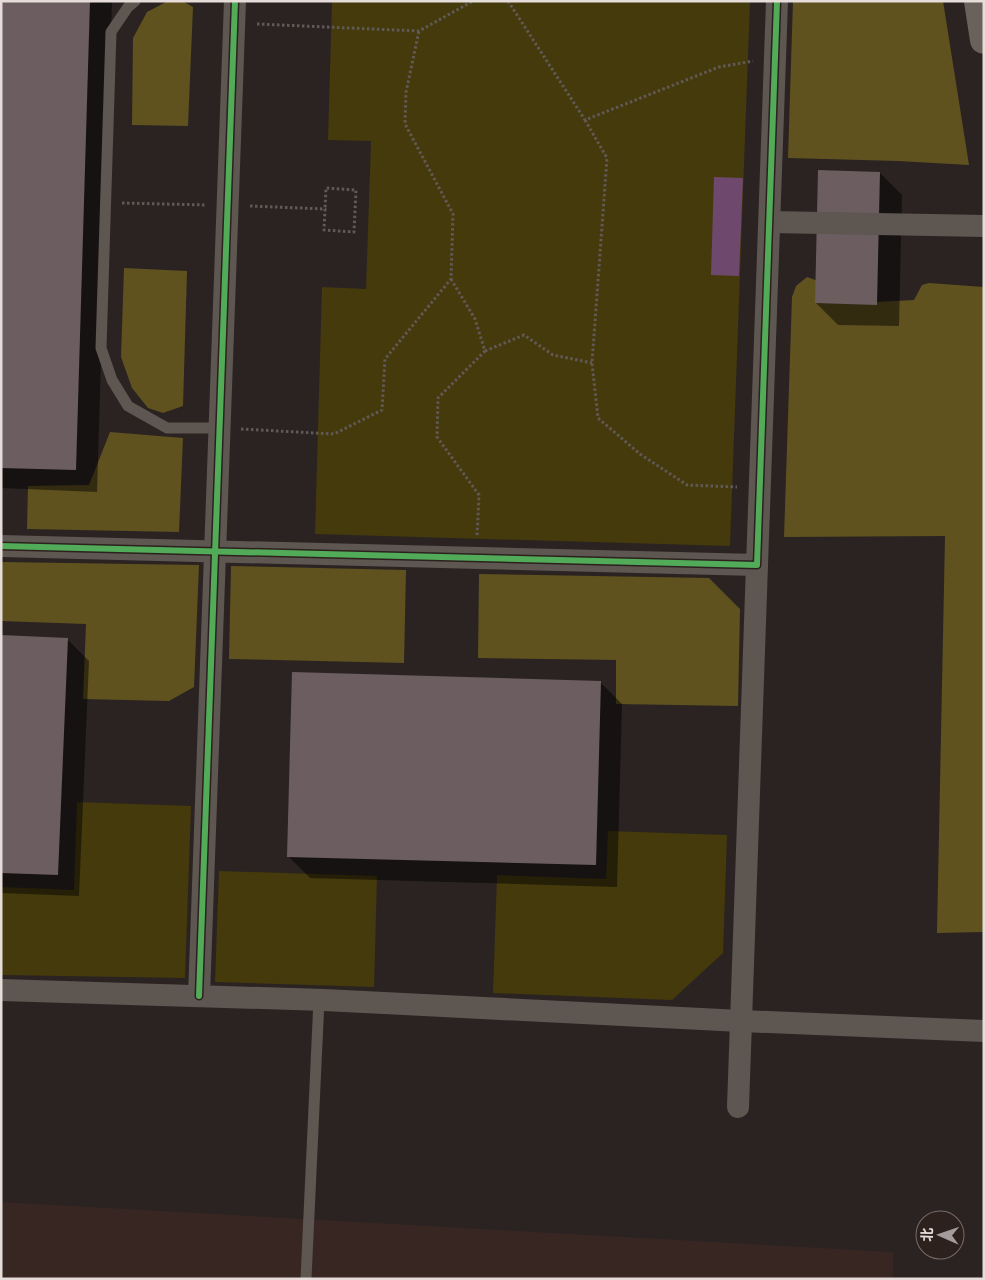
<svg xmlns="http://www.w3.org/2000/svg" width="985" height="1280" font-family="Cabin,'Noto Sans SC',sans-serif">
<rect width="100%" height="100%" fill="#2a2322"/>
<path fill="#372622" d="M1 1202 893 1252V1279H1Z"/>
<g fill="#453a0c">
<path d="M332 1H750L730 546 315 534 322 287 366 289 371 141 328 140Z"/>
<path d="M77 802 191 806 185 978 1 975V887L74 890Z"/>
<path d="M608 831 727 835 723 953 672 1000 493 993 497 875 606 879Z"/>
<path d="M219 871 377 876 374 987 215 982Z"/>
</g>
<g fill="#5f521f">
<path d="M793 1H943L969 165 898 161 788 158Z"/>
<path d="M166 2H184L193 7 188 126 132 125 133 38 147 12Z"/>
<path d="M124 268 187 271 183 406 163 413 148 408 132 388 121 357Z"/>
<path d="M807 277 877 302 914 300 922 285 929 283 984 287V932L937 933 945 536 784 537 792 297 796 286Z"/>
<path d="M110 432 183 438 179 532 27 529 28 486 89 485Z"/>
<path d="M1 562 199 565 194 687 169 701 83 699 86 624 1 621Z"/>
<path d="M231 566 406 570 404 663 229 659Z"/>
<path d="M479 574 709 578 740 609 738 706 616 704V660L478 658Z"/>
</g>
<path fill="#6f496d" d="M714 177 743 178 739 276 711 275Z"/>
<g fill="#0007">
<path d="M1 1H112L97 492 1 488Z"/>
<path d="M880 173 902 195 899 326 838 325 816 303Z"/>
<path d="M1 637 67 639 89 661 79 896 1 893Z"/>
<path d="M600 682 622 704 617 887 310 878 288 856Z"/>
</g>
<g fill="#6b5d60">
<path d="M1 1H90L76 470 1 468Z"/>
<path d="M818 170 880 172 877 305 815 303Z"/>
<path d="M1 635 68 638 58 875 1 873Z"/>
<path d="M292 672 601 681 596 865 287 857Z"/>
</g>
<g fill="none" stroke-linecap="round" stroke-linejoin="round">
<g stroke="#605956" stroke-width="3" stroke-dasharray="2.5 2.5" stroke-linecap="butt">
<path d="M508 1 585 120 719 67 753 61"/>
<path d="M257 24 419 31 473 1"/>
<path d="M585 120 607 158 592 363 598 418 640 454 687 485 737 487"/>
<path d="M122 203 206 205"/>
<path d="M250 206 325 209 324 230 354 232 356 190 326 188 325 209"/>
<path d="M451 279 475 319 485 351 438 398 437 437 479 495 477 537"/>
<path d="M485 351 524 335 553 355 592 363"/>
<path d="M241 429 334 434 382 410 385 359 451 279 453 214 405 124 406 92 419 31"/>
</g>
<g stroke="#5d5651" stroke-width="11">
<path d="M135 1 128 7 111 32 101 348 112 380 128 406 167 428H220"/>
<path d="M306 1279 319 1000"/>
</g>
<g stroke="#5d5651" stroke-width="22">
<path d="M770 222 984 226"/>
<path d="M1 546 757 565 777 1"/>
<path d="M1 990 324 1000 741 1021 984 1031"/>
<path d="M199 996 235 1"/>
<path d="M738 1107 757 565"/>
</g>
<path stroke="#6a615b" stroke-width="28" d="M978 1 984 40"/>
<defs>
<g id="cycleway">
<path d="M1 546 757 565 777 1"/>
<path d="M199 996 235 1"/>
</g>
</defs>
<use href="#cycleway" stroke="#2d211e" stroke-width="9"/>
<use href="#cycleway" stroke="#51ab58" stroke-width="6"/>
</g>
<rect width="985" height="1280" fill="none" stroke="#e6dddb" stroke-width="5"/>
<g transform="translate(940 1235) rotate(272)"><circle r="24" fill="#2d211e" stroke="#776c6a"/>
<path d="M0-4L9 19L0 12L-9 19Z" fill="#a49c9a"/>
<text y="-8" font-size="14" font-weight="bold" text-anchor="middle" fill="#e6dddb">北</text>
</g>
</svg>
